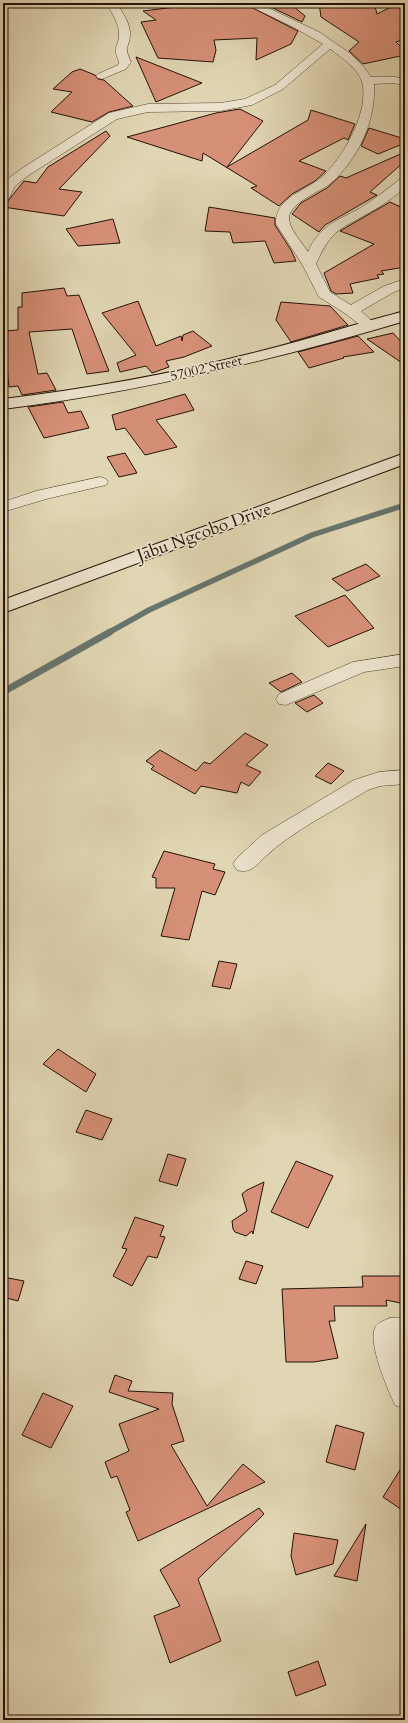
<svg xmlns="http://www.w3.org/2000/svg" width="408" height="1723" font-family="Cardo,serif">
<rect width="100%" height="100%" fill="#e1d6b3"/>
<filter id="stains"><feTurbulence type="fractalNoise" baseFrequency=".005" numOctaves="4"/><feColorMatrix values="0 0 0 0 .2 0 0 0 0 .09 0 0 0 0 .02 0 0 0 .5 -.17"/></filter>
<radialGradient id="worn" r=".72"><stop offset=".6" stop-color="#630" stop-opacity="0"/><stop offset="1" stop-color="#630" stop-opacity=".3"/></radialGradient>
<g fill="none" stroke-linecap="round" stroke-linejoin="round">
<path stroke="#67756d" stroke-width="5.5" d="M108 633 149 610 312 535 405 505"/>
<path stroke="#67756d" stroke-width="7" d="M3 692 110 632"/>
</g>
<g fill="#d79078" stroke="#231106">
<path d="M190 3H243L298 31 291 44 256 60 257 38 214 40 216 50 213 62 158 58 141 22 156 20 143 11 192 5Z"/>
<path d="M319 3H374L377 14 399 3H405V39L396 42 405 51V55L363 64 349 51 359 42 321 17Z"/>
<path d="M292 5 305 16 302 22 273 8Z"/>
<path d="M136 57 202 83 156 102Z"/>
<path d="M80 69 95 75 98 79 104 80 133 106 109 112 92 122 51 112 72 92 53 89 72 72Z"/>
<path d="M240 109 263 121 227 167 308 120 311 110 355 124 348 140 344 138 299 161 326 171 315 181 292 194 279 206 251 188 257 186 203 153 202 161 127 137 216 113Z"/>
<path d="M369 128 405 139V143L378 154 361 146Z"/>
<path d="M106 131 110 136 59 189 82 192 64 216 3 207 24 181 36 183 48 167Z"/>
<path d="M405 152V161L370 192 377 195 325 225 319 232 292 214 301 203 327 188 340 176 346 178Z"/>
<path d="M390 202 405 209V267L381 271 384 274 377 275 379 278 350 284 353 293 336 294 331 291 324 273 374 244 340 231Z"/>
<path d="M209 207 275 218V225L291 250 296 261 274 263 265 241 233 243 230 232 205 231Z"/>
<path d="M113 219 120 243 78 246 66 229Z"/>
<path d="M64 288 67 296 79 295 109 371 87 374 72 329 29 332 38 374 47 373 56 390 22 395 18 386 9 387 6 358H3V331L18 330V307H22V293Z"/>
<path d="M138 301 156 346 181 336 182 341 183 335 193 331 212 346 184 357 166 361 169 367 152 373 146 366 120 372 117 363 136 355 102 313Z"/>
<path d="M281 302 330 306 348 325 291 342 276 320Z"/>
<path d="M393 333 405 346V365L367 339Z"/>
<path d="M358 336 374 352 343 357 344 358 309 368 298 352Z"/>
<path d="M185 394 194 410 156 420 177 447 145 455 125 428 116 430 112 415Z"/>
<path d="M63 402 68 413 81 411 89 428 44 438 28 407Z"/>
<path d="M125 453 137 473 119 477 107 457Z"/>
<path d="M366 564 380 576 347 591 332 579Z"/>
<path d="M345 595 374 628 328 647 295 616Z"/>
<path d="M292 673 302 682 281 692 269 683Z"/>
<path d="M314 695 323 703 307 712 295 703Z"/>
<path d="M245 733 268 745 246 765 261 772 249 786 241 782 237 793 201 786 195 794 151 769 154 766 146 761 160 750 196 771 204 762 210 764Z"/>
<path d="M328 763 344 771 331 784 315 776Z"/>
<path d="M164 851 215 864 213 869 225 872 215 895 202 891 189 940 161 936 175 888H156V878L152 877Z"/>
<path d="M219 961 237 964 230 989 212 986Z"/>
<path d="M58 1049 96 1074 86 1092 43 1064Z"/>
<path d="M86 1110 112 1119 102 1140 76 1132Z"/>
<path d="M168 1154 186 1159 177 1186 159 1181Z"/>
<path d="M296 1161 333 1176 308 1228 271 1212Z"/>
<path d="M264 1182 253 1234 252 1231 246 1236 235 1232 233 1229 232 1221 247 1211 242 1194 247 1190Z"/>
<path d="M135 1217 164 1226 160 1236 165 1237 157 1258 148 1256 132 1286 113 1276 127 1249 122 1248Z"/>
<path d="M246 1261 263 1266 256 1284 239 1279Z"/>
<path d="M362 1276H405V1304L386 1300 387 1306H334L335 1321H329L338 1358 314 1362H286L282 1289 363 1287Z"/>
<path d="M3 1277 24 1281 18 1301 3 1297Z"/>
<path d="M115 1375 132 1381 128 1391 173 1393 172 1404 184 1441 171 1445 207 1506 243 1464 265 1482 138 1541 126 1512 130 1510 117 1476 111 1478 105 1462 129 1451 119 1424 159 1409 109 1392Z"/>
<path d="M43 1393 73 1406 51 1448 22 1435Z"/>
<path d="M336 1425 364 1433 355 1470 326 1462Z"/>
<path d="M405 1462V1512L383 1497Z"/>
<path d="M259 1508 264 1514 198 1579 221 1641 170 1663 154 1616 180 1606 160 1570Z"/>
<path d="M366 1524 357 1581 334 1576Z"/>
<path d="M294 1533 338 1540 333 1564 296 1575 291 1556Z"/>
<path d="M318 1661 326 1685 296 1696 288 1672Z"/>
</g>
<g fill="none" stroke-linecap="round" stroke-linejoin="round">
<defs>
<g id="street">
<path d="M46 3H100L95 6H51Z"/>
<path d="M106 3H116C122 11 131 24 130 35 129 50 123 44 131 62L126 69 102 79 98 78 96 76 98 74 118 65 119 62C112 44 118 51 119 35 120 25 111 11 106 3Z"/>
<path d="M244 3H258L319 32 351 54 363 66 371 77H395L405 79V86L394 83 374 84C376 121 358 159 331 183 320 192 291 202 289 217 288 228 302 242 308 252 321 222 340 221 365 205 377 197 389 188 400 179L405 178V188C394 196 384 205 372 211 340 230 332 228 316 264L330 292 351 305 384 286 405 279V288L394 292 361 311 377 326 375 329H365L346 314 319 297 302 264 276 224C275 197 306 191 322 177 343 158 370 111 362 82 358 68 341 57 330 49L283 89 252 105 220 111 148 112 117 119 29 175 15 186 8 200 3 201V185L5 181 21 169 109 113 148 104 220 103 245 99 275 85 323 44 293 27Z"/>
<path d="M100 477 106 479 108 482 106 485 46 499 3 512V502L36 491Z"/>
<path d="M405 654V666L364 672 286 705 279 704 276 699 279 694 353 662Z"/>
<path d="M405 770V784L380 786 368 790C335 810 292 831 265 857 255 866 250 874 237 870L233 864 237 858 262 835 354 780 379 772Z"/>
<path d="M390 1318H405V1344H401L405 1359V1409L395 1405C388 1390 366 1340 376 1326 379 1322 386 1320 390 1318Z"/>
</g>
<g id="secondary">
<path d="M405 311V321C273 360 140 392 3 409V399C87 389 171 374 253 353 304 341 354 324 405 311Z"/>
<path d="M405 453V464L3 613V600Z"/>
</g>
</defs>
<use href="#street" stroke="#524231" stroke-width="1"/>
<use href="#secondary" stroke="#231106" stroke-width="2"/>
<use href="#street" fill="#ece4ce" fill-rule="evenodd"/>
<use href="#secondary" fill="#ece4ce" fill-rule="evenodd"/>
</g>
<g text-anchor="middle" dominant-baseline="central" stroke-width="3.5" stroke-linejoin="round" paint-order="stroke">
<g font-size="14" fill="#231106" stroke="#ece4ce">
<text transform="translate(206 368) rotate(-13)">57002 Street</text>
</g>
<g font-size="17" fill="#231106" stroke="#ece4ce">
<text transform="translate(204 532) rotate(-20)">Jabu Ngcobo Drive</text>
</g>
</g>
<rect width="408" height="1723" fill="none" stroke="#e1d6b3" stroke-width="16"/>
<rect x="4" y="4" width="400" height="1715" fill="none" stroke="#231106" stroke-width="2"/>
<rect x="8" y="8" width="392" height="1707" fill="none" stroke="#231106"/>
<rect width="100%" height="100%" filter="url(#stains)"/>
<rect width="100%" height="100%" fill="url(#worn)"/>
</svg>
